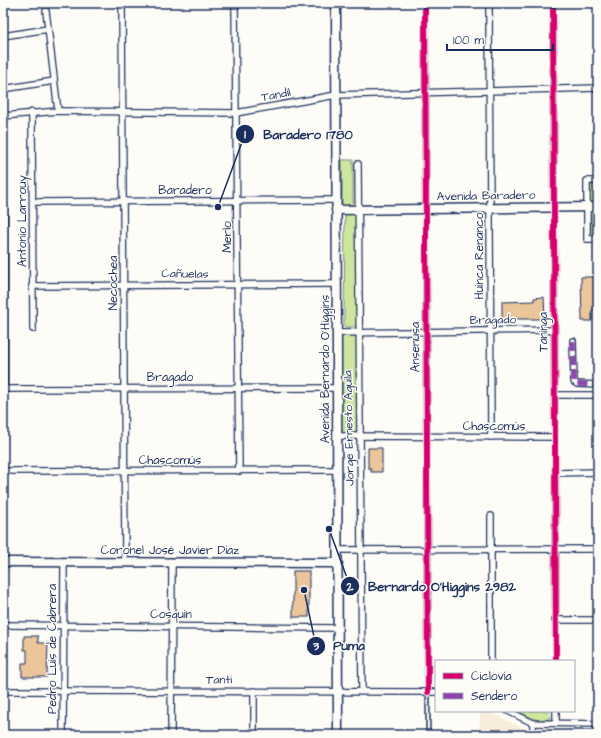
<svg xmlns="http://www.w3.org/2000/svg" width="601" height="738" font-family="'Architects Daughter',sans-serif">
<rect width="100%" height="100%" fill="#fdfcf7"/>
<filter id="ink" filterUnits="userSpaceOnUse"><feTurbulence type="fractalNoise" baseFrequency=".025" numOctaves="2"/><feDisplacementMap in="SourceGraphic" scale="8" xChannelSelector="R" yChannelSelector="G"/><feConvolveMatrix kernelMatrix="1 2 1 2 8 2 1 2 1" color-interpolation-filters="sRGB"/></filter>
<g filter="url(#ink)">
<path fill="#f8ecdb" d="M480 711H487L523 728V735H480Z"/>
<g fill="#cce79d" stroke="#748b7e">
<rect x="342" y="160" width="11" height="46"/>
<path d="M590 185H598V203L590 204Z"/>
<rect x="591" y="210" width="7" height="25"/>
<path d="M345 214H357V327H344Z"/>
<rect x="341" y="335" width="16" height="99"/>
<path d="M518 711H550L549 720H536Z"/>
</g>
<g fill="#ebc69b" stroke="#1b2f5e">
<path d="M581 277H598V310H592V321H582Z"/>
<path d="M544 297 545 319H502V302L534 301V298Z"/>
<path d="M368 448H382V472H371V468H368Z"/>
<rect x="293" y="571" width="16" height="46"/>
<path d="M24 636H38V643H48L47 677H22V663H27V650H24Z"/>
</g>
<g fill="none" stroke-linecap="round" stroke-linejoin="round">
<defs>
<path id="service" d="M428 692V730"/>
<g id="minor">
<path d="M122 3 125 562"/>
<path d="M235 3 239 471"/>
<path d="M425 3 428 692"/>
<path d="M489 3 491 437"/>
<path d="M553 3 556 661"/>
<path d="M46 11 58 111"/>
<path d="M3 36 48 29"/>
<path d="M3 89 54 81"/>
<path d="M32 112 33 329"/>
<path d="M3 116 58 111 236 113 336 95 598 88"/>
<path d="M4 116V389"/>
<path d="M358 164 362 691"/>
<path d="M598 181H587V239H598"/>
<path d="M33 202 336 200"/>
<path d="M32 286 337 284"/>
<path d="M337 333 554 330"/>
<path d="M573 341 574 382 577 384 598 385"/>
<path d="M3 389 337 388"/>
<path d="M555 395H598"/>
<path d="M337 436 555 437"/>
<path d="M3 471 337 470"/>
<path d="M555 473 598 472"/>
<path d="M491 516V661"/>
<path d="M338 550 598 549"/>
<path d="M555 620H598"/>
<path d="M3 625 338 628"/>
<path d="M3 691 436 692"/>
<path d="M508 711 533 723 598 724"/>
<path d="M556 711V723"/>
<path d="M533 723V735"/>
<path d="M63 735 64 562"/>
<path d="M171 735 172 562"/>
<path d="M254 735V691"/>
</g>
<g id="secondary">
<path d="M336 3 338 735"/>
<path d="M336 210 598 207"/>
<path d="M3 562 338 563"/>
</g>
</defs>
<use href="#service" stroke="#1b2f5e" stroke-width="5.5"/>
<use href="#minor" stroke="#1b2f5e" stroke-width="8"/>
<use href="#secondary" stroke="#1b2f5e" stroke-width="11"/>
<use href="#service" stroke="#fdfcf7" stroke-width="2.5"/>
<use href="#minor" stroke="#fdfcf7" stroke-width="5.5"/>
<use href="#secondary" stroke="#fdfcf7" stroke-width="8"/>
<path stroke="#8e44ad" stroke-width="5" stroke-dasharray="10 5" stroke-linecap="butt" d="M573 341 574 382 577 384 598 385"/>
<defs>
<g id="cycleway">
<path d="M425 3 428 692"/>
<path d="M553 3 556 661"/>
</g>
</defs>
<use href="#cycleway" stroke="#fdfcf7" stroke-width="8"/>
<use href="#cycleway" stroke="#d6006c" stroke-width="6"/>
</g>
</g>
<g text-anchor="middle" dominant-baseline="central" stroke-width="3" stroke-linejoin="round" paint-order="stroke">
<g font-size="12" fill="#1b2f5e" stroke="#fdfcf7">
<text transform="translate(276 95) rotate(-11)">Tandil</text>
<text x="185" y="190">Baradero</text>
<text transform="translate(486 196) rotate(-1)">Avenida Baradero</text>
<text transform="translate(22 221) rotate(-90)">Antonio Larrouy</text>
<text transform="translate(227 237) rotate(-90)">Merlo</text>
<text transform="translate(479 256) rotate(-90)">Huinca Renanco</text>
<text transform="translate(185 274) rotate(1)">Cañuelas</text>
<text transform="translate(113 283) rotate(-90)">Necochea</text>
<text transform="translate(493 320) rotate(-1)">Bragado</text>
<text transform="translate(543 332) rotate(-90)">Taninga</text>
<text transform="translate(415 347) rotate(-90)">Ansenusa</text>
<text transform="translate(325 369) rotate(-90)">Avenida Bernardo O'Higgins</text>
<text x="170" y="377">Bragado</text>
<text x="494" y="426">Chascomús</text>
<text transform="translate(349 428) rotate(-91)">Jorge Ernesto Aguila</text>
<text x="170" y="460">Chascomús</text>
<text x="170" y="550">Coronel José Javier Díaz</text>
<text x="171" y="614">Cosquín</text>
<text transform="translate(52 649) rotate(-90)">Pedro Luis de Cabrera</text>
<text transform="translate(219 680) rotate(-1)">Tanti</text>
</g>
</g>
<path fill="none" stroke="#1b2f5e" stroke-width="1.5" d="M218 207L245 134M329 529L350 586M304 590L316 646"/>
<g fill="#1b2f5e" stroke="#fdfcf7" stroke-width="1.5">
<circle cx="218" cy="207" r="4"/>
<circle cx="329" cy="529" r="4"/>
<circle cx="304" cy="590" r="4"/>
<circle cx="245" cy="134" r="10"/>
<circle cx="350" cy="586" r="10"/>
<circle cx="316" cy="646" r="10"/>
</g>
<g font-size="12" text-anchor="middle" font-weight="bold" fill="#fff">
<text x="245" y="138">1</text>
<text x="350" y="591">2</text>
<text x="316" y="650">3</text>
</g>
<g font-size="13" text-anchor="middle" font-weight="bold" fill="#1b2f5e" stroke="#fdfcf7" stroke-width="3" stroke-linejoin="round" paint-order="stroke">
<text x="308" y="139">Baradero 1780</text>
<text x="442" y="591">Bernardo O'Higgins 2982</text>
<text x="349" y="650">Puma</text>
</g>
<rect width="601" height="738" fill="none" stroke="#fdfcf7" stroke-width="16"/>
<rect x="8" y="8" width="585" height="722" fill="none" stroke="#1b2f5e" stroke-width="1.5" filter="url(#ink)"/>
<rect x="435" y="660" width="140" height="52" fill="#fdfcf7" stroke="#a3aaba"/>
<rect x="443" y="673" width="20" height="6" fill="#d6006c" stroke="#a3aaba"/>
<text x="471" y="680" font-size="12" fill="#1b2f5e">Ciclovía</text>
<rect x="443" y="693" width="20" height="6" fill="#8e44ad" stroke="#a3aaba"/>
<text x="471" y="700" font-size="12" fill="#1b2f5e">Sendero</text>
<path d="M447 44v6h106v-6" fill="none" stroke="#1b2f5e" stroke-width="2"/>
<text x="453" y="44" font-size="12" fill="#1b2f5e" stroke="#fdfcf7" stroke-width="3" paint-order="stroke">100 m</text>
</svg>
